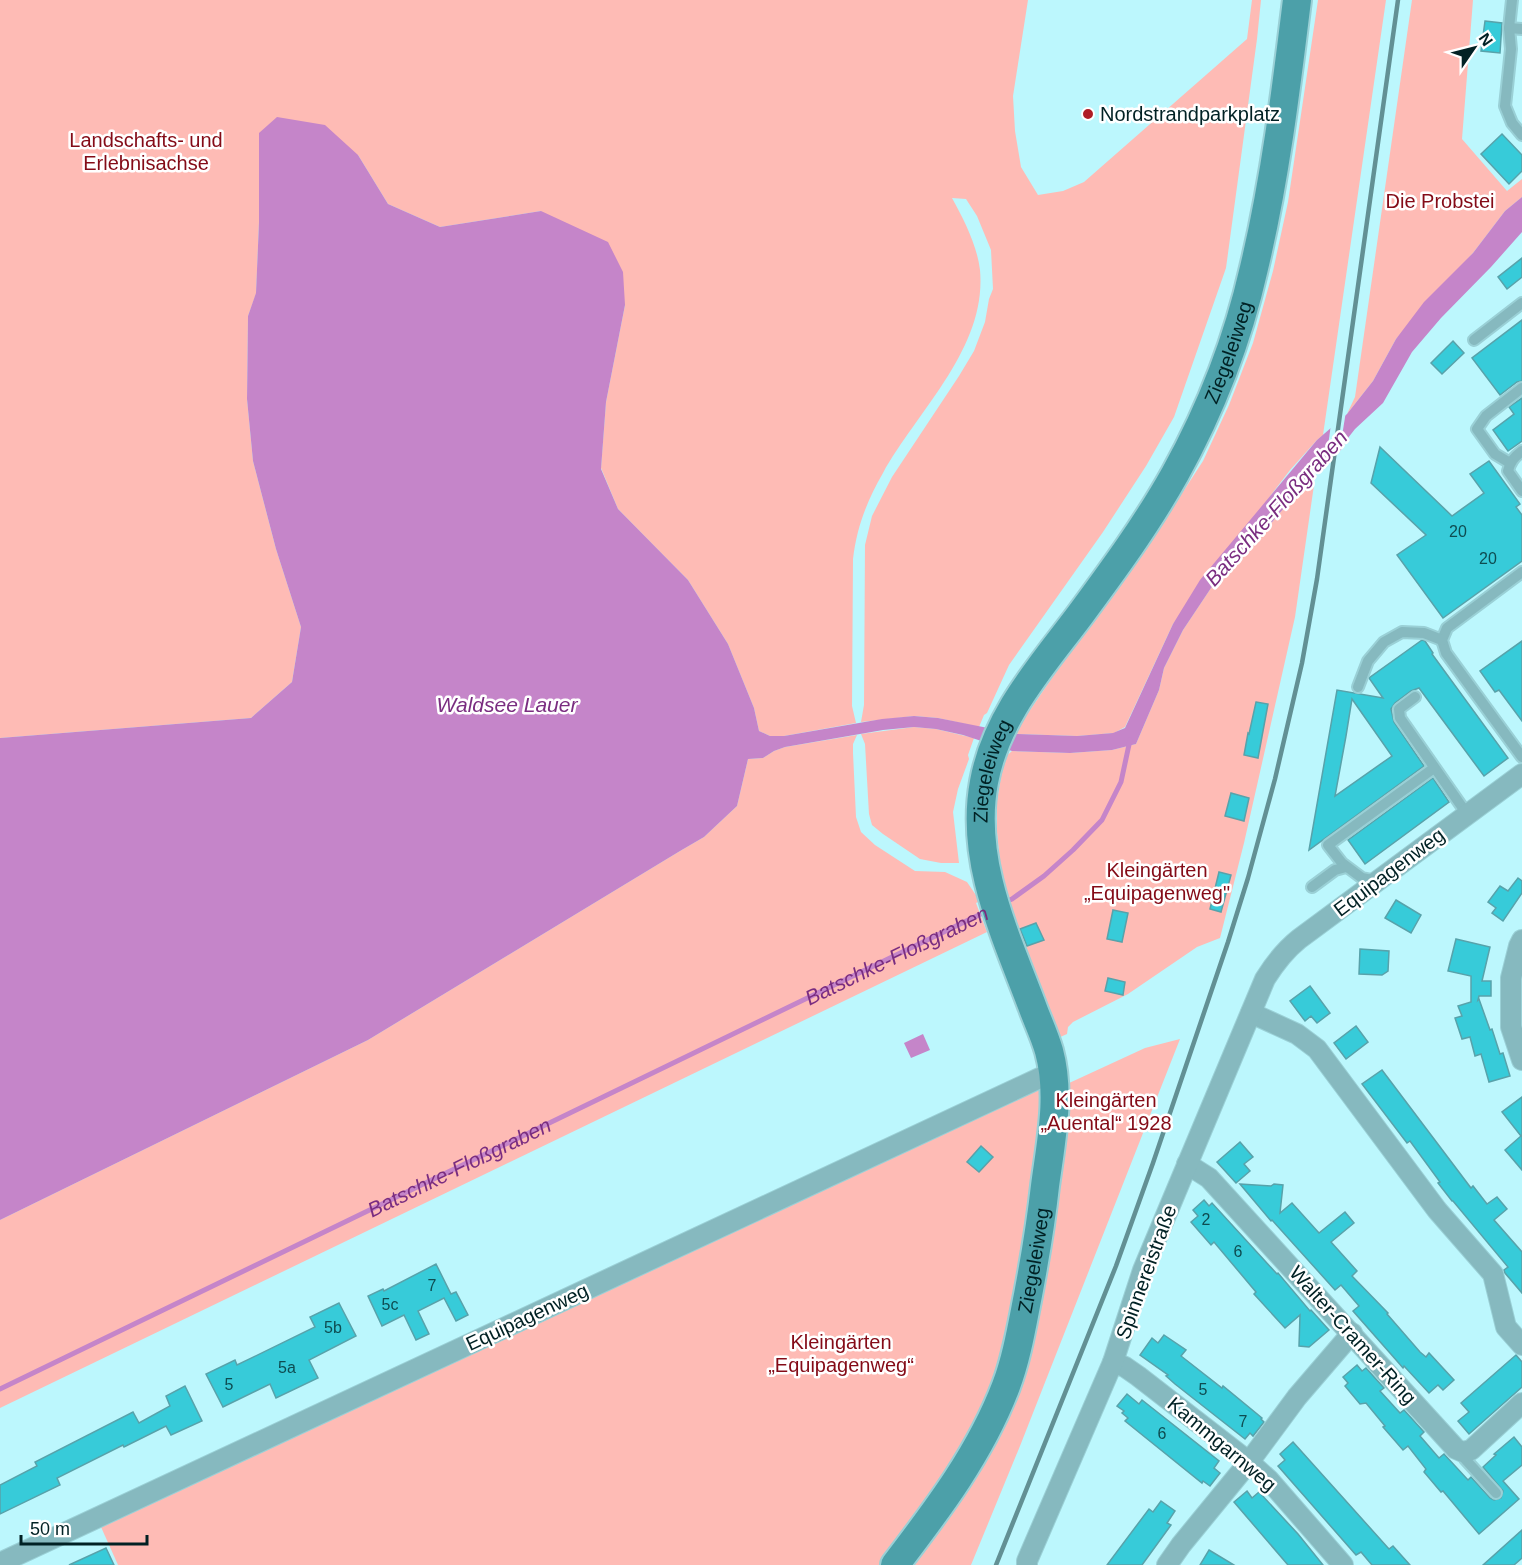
<svg xmlns="http://www.w3.org/2000/svg" width="1522" height="1565" font-family="Arial,sans-serif">
<rect width="100%" height="100%" fill="#bcf7fd"/>
<g fill="#febbb5">
<path d="M0 0H1028L1013 96 1015 131 1021 167 1038 195 1063 191 1084 182 1247 39 1252 0H1261L1257 39 1226 268 1174 417 1146 466 1103 532 1009 665 987 713 984 715 979 727 938 718 914 716 861 722 864 705 865 545 872 516 892 477 959 376 974 351 985 322 989 299 993 289 991 250 977 216 966 199 952 198C964 220 977 245 980 270 987 348 918 410 883 473 867 501 857 526 853 559L852 706 856 723 784 736H770L759 731 754 708 728 644 688 580 618 509 601 468 606 402 625 305 541 211 440 227 388 204 358 155 259 222 256 294 248 316 247 399 253 461 276 549 301 627 292 682 251 718 0 738Z"/>
<path d="M1318 0H1386L1323 435 1317 440 1290 470 1173 624 1125 727 1114 733 1077 736 1018 734 1015 732 1056 672 1138 561 1203 461 1229 405 1253 343 1273 271 1288 202Z"/>
<path d="M1412 0H1473L1462 139 1507 191 1522 179V197L1505 211 1473 253 1396 339 1373 381 1347 414 1355 397Z"/>
<path d="M1313 474 1314 485 1295 617 1244 843 1220 938 1197 947 1128 994 1073 1022 1068 1027 1067 1034 1056 1039 1003 892 997 832V801L1004 758 1012 751 1070 753 1112 750 1136 744 1159 690 1164 668 1183 630 1211 588 1267 528Z"/>
<path d="M914 727 936 729 974 738 968 755 969 759 958 789 953 812 959 863H941L920 859 883 834 872 825 869 814 865 744 861 734Z"/>
<path d="M857 735 853 744V753L856 817 861 832 875 845 915 871 945 872 967 882 980 901 976 903 987 932 0 1408V1220L368 1040 680 851 704 837 737 806 748 759 763 758 774 751 785 747Z"/>
<path d="M1180 1039 1020 1446 971 1565H908L973 1481 1007 1411 1067 1084 1145 1048Z"/>
<path d="M1044 1076 1017 1346 895 1565H118L97 1518Z"/>
</g>
<g fill="#c585c9">
<path d="M277 117 325 125 358 155 388 204 440 227 541 211 608 242 623 272 625 305 606 402 601 469 618 509 688 580 728 644 754 708 759 731 770 736H784L882 719 914 716 938 718 1018 734 1077 736 1113 733 1125 728 1173 624 1200 580 1317 440 1347 414 1373 381 1396 339 1424 302 1473 253 1505 211 1522 197V232L1491 267 1441 318 1412 352 1383 403 1355 429 1348 438 1342 449 1313 474 1267 528 1211 588 1183 630 1164 668 1159 690 1136 744 1112 750 1070 753 1012 751 963 735 936 729 914 727 883 730 785 747 774 751 763 758 748 759 737 806 704 837 680 851 368 1040 0 1220V738L251 718 292 682 301 627 276 549 253 461 247 399 248 316 256 293 259 222V133Z"/>
<path d="M923 1034 930 1050 911 1058 904 1043Z"/>
</g>
<path fill="#bcf7fd" d="M1346 411 1339 455 1325 468 1331 424Z"/>
<g fill="none" stroke-linecap="round" stroke-linejoin="round">
<g stroke="#c585c9" stroke-width="5">
<path d="M1003 903 1012 899 1044 876 1073 850 1102 820 1121 782 1130 740"/>
<path id="s1" d="M0 1389 987 911"/>
</g>
</g>
<g fill="#37cbd9" stroke="#58a2aa" stroke-width="1.5" fill-rule="evenodd">
<path d="M1485 21 1502 23 1500 53 1481 51Z"/>
<path d="M1502 134 1522 155V171L1509 184 1481 154Z"/>
<path d="M1522 258V277L1507 289 1498 277Z"/>
<path d="M1522 320V381L1517 382 1500 395 1472 358Z"/>
<path d="M1453 341 1464 353 1442 374 1431 363Z"/>
<path d="M1522 398V441L1508 451 1493 430 1514 414 1509 407Z"/>
<path d="M1380 447 1452 516 1484 493 1470 474 1489 461 1520 504 1516 507 1522 515V561L1443 618 1397 555 1426 535 1371 483Z"/>
<path d="M1422 640 1425 641 1433 653 1432 654 1508 758 1484 776 1419 688 1411 691 1395 703 1391 709 1394 722 1424 766 1309 850 1337 690 1383 698 1369 678ZM1352 699 1392 756 1335 796 1346 736Z"/>
<path d="M1522 641V721L1499 690 1495 692 1480 671Z"/>
<path d="M1256 702 1268 704 1258 758 1244 755 1248 733 1249 734Z"/>
<path d="M1433 778 1449 802 1365 864 1348 840Z"/>
<path d="M1231 793 1249 798 1244 821 1225 816Z"/>
<path d="M1219 872 1231 875 1221 912 1210 909Z"/>
<path d="M1518 878 1522 881V893L1503 921 1492 913 1496 908 1488 902 1500 886 1508 891Z"/>
<path d="M1396 900 1421 915 1411 933 1385 918Z"/>
<path d="M1113 910 1128 913 1122 942 1107 939Z"/>
<path d="M1036 923 1044 940 1027 946 1020 929Z"/>
<path d="M1456 939 1490 947 1482 981H1491V996H1479L1478 1000 1479 999 1490 1030 1492 1029 1500 1054 1503 1053 1510 1076 1489 1082 1481 1054 1475 1056 1470 1037 1462 1039 1455 1018 1462 1016 1458 1006 1471 1002V976L1448 971Z"/>
<path d="M1360 949 1389 951 1388 971 1382 975 1359 974Z"/>
<path d="M1108 978 1125 982 1123 995 1105 991Z"/>
<path d="M1310 986 1330 1013 1317 1023 1311 1016 1305 1021 1290 1001Z"/>
<path d="M1356 1026 1368 1042 1346 1059 1334 1043Z"/>
<path d="M1382 1070 1471 1188 1473 1186 1487 1204 1497 1197 1507 1209 1494 1220 1522 1252V1293L1505 1273 1504 1270 1508 1267 1453 1201H1452L1438 1183 1440 1182 1410 1141 1407 1143 1362 1084Z"/>
<path d="M1522 1097V1170L1505 1150 1521 1136 1502 1112Z"/>
<path d="M1240 1142 1253 1157 1244 1164 1250 1171 1236 1183 1217 1162Z"/>
<path d="M981 1146 993 1157 979 1172 967 1162Z"/>
<path d="M1240 1184 1271 1186 1274 1184 1283 1185 1280 1213 1292 1203 1319 1233 1345 1212 1354 1223 1331 1242 1357 1271 1352 1276 1388 1313 1387 1314 1420 1352 1426 1357 1429 1353 1454 1380 1443 1390 1438 1385 1429 1393 1404 1366 1403 1368 1397 1361 1353 1311 1359 1306 1341 1285 1335 1290 1272 1220 1271 1221Z"/>
<path d="M1204 1200 1209 1206 1212 1203 1277 1274 1278 1273 1310 1311 1311 1310 1329 1330 1309 1347 1299 1346 1300 1315 1285 1328 1254 1294 1256 1292 1214 1242 1211 1245 1191 1222 1198 1216 1193 1210Z"/>
<path d="M436 1264 451 1294 456 1292 468 1315 456 1321 444 1298 418 1311 429 1334 416 1340 404 1315 382 1326 368 1296 383 1289 384 1291Z"/>
<path d="M339 1303 356 1336 309 1360 318 1378 276 1398 270 1384 223 1407 206 1374 235 1360 237 1365 315 1327 310 1317Z"/>
<path d="M1164 1335 1186 1350 1181 1356 1222 1388 1223 1386 1262 1418 1261 1419 1264 1422 1253 1436 1250 1433 1245 1439 1175 1384 1166 1376 1168 1375 1140 1355 1152 1338 1158 1343Z"/>
<path d="M1516 1355 1522 1362V1387L1469 1434 1458 1421 1469 1412 1461 1403Z"/>
<path d="M1357 1365 1362 1371 1366 1368 1384 1388 1380 1391 1400 1413 1404 1410 1424 1432 1420 1436 1439 1458 1444 1454 1468 1480 1471 1477 1490 1498 1494 1500 1501 1498 1503 1491 1483 1467 1496 1455 1494 1454 1514 1437 1522 1447V1465L1503 1481 1519 1499 1479 1534 1443 1491 1441 1492 1424 1472 1426 1469 1408 1446 1403 1450 1383 1427 1385 1426 1366 1403 1360 1404 1345 1386 1348 1383 1343 1377Z"/>
<path d="M185 1386 202 1421 171 1435 166 1426 124 1447 123 1445 57 1478 60 1485 0 1514V1485L37 1466 35 1462 133 1412 139 1423 170 1406 166 1396Z"/>
<path d="M1127 1394 1139 1404 1142 1400 1219 1461 1214 1468 1220 1473 1210 1486 1203 1481 1202 1483 1125 1421 1128 1418 1122 1413 1124 1411 1117 1406Z"/>
<path d="M1293 1442 1389 1549 1393 1546 1410 1565H1372L1361 1552 1356 1555 1278 1466 1285 1460 1280 1454Z"/>
<path d="M1247 1491 1252 1498 1259 1492 1298 1534 1323 1565H1288L1234 1502Z"/>
<path d="M1161 1501 1175 1511 1167 1523 1171 1525 1142 1565H1107L1149 1509 1153 1512Z"/>
<path d="M1522 1530V1558L1514 1565H1483Z"/>
<path d="M106 1548 114 1565H69Z"/>
<path d="M1209 1550 1234 1565H1200Z"/>
</g>
<g fill="none" stroke-linecap="round" stroke-linejoin="round">
<defs>
<g id="service">
<path d="M1512 0 1509 28 1511 49 1505 106 1512 123 1522 135"/>
<path d="M1509 28 1522 29"/>
<path d="M1474 340 1522 303"/>
<path d="M1522 451C1514 457 1510 462 1508 471L1522 491"/>
<path d="M1510 463 1495 454 1477 429 1486 416 1522 388"/>
<path d="M1522 572 1447 628 1442 640 1446 653 1522 757"/>
<path d="M1358 687 1368 661 1384 642 1402 632 1424 633 1442 640"/>
<path d="M1415 697 1399 709 1400 718 1467 814"/>
<path d="M1377 881 1362 878 1342 863 1328 845 1434 768"/>
<path d="M1312 887 1335 870 1346 867"/>
<path d="M1463 1452 1465 1459 1496 1493"/>
</g>
<g id="minor">
<path d="M1522 940 1519 946 1511 978V1027L1522 1060"/>
<path d="M1251 1013 1297 1034 1317 1049 1437 1210 1493 1274 1506 1327 1522 1345"/>
<path d="M1187 1164 1209 1178 1456 1449 1463 1452 1471 1450 1522 1403"/>
<path d="M1113 1362 1125 1367 1138 1376 1249 1462 1269 1480 1343 1565"/>
<path d="M0 1563 1044 1076 1054 1077"/>
<path d="M1027 1565V1561L1113 1362 1143 1270 1265 979C1275 963 1284 951 1299 939L1522 774"/>
<path d="M1167 1565 1181 1545 1249 1462 1297 1397 1352 1333"/>
</g>
<g id="secondary">
<path id="s2" d="M895 1565C938 1509 981 1452 1006 1386 1017 1357 1022 1325 1028 1295 1035 1258 1041 1222 1045 1186 1051 1141 1061 1095 1049 1051 1045 1037 1039 1024 1034 1011 1007 938 969 862 984 782 996 716 1041 667 1080 615 1114 569 1147 524 1175 474 1210 411 1238 339 1254 268 1275 180 1286 90 1297 0"/>
</g>
</defs>
<use href="#service" stroke="#9ad0d6" stroke-width="14"/>
<use href="#minor" stroke="#9ad0d6" stroke-width="22"/>
<use href="#secondary" stroke="#9ad0d6" stroke-width="32"/>
<use href="#service" stroke="#86b9bf" stroke-width="10"/>
<use href="#minor" stroke="#86b9bf" stroke-width="20"/>
<use href="#secondary" stroke="#4ca0a9" stroke-width="28"/>
<path stroke="#629094" stroke-width="4.5" d="M996 1565 1116 1266 1153 1163 1228 942 1248 878 1275 779 1302 663 1317 579 1398 0"/>
</g>
<circle fill="#af1d26" stroke="#fff" stroke-width="2" cx="1088" cy="114" r="6"/>
<g text-anchor="middle" dominant-baseline="central" stroke-width="5" stroke-linejoin="round" paint-order="stroke">
<g font-size="16" fill="#0e4c51">
<text x="1458" y="531">20</text>
<text x="1488" y="558">20</text>
<text x="1206" y="1219">2</text>
<text x="1238" y="1251">6</text>
<text x="432" y="1285">7</text>
<text x="390" y="1304">5c</text>
<text x="333" y="1327">5b</text>
<text x="287" y="1367">5a</text>
<text x="229" y="1384">5</text>
<text x="1203" y="1389">5</text>
<text x="1243" y="1421">7</text>
<text x="1162" y="1433">6</text>
</g>
<g font-size="20" fill="#012124" stroke="#fff" text-anchor="start">
<text x="1100" y="114">Nordstrandparkplatz</text>
</g>
<g font-size="20" fill="#840b17" stroke="#fff">
<text x="146" y="140">Landschafts- und<tspan x="146" dy="23">Erlebnisachse</tspan></text>
<text x="1440" y="201">Die Probstei</text>
<text x="1157" y="870">Kleingärten<tspan x="1157" dy="23">„Equipagenweg"</tspan></text>
<text x="1106" y="1100">Kleingärten<tspan x="1106" dy="23">„Auental“ 1928</tspan></text>
<text x="841" y="1342">Kleingärten<tspan x="841" dy="23">„Equipagenweg“</tspan></text>
</g>
<g font-size="20" fill="#012124" stroke="#fff">
<text stroke="none"><textPath href="#s2" startOffset="1330">Ziegeleiweg</textPath></text>
<text stroke="none"><textPath href="#s2" startOffset="844">Ziegeleiweg</textPath></text>
<text transform="translate(1389 872) rotate(-37)">Equipagenweg</text>
<text stroke="none"><textPath href="#s2" startOffset="340">Ziegeleiweg</textPath></text>
<text transform="translate(1146 1272) rotate(-70)">Spinnereistraße</text>
<text transform="translate(527 1317) rotate(-25)">Equipagenweg</text>
<text transform="translate(1353 1335) rotate(48)">Walter-Cramer-Ring</text>
<text transform="translate(1222 1444) rotate(40)">Kammgarnweg</text>
</g>
<g font-size="21" font-style="italic" fill="#7a2d80" stroke="#fff">
<text transform="translate(1276 508) rotate(-48)">Batschke‐Floßgraben</text>
<text x="507" y="704">Waldsee Lauer</text>
<text stroke="none"><textPath href="#s1" startOffset="996">Batschke‐Floßgraben</textPath></text>
<text stroke="none"><textPath href="#s1" startOffset="510">Batschke‐Floßgraben</textPath></text>
</g>
</g>
<g transform="translate(1474 48) rotate(55)" stroke="#ffffff" stroke-width="4.5" paint-order="stroke">
<path d="M0-4.5L10 22L0 15L-10 22Z" fill="#012124"/>
<text y="-9" font-size="16" font-weight="bold" text-anchor="middle" fill="#012124">N</text>
</g>
<path d="M21 1535v9h126v-9" fill="none" stroke="#012124" stroke-width="3"/>
<text x="30" y="1535" font-size="18" fill="#012124" stroke="#ffffff" stroke-width="4.5" paint-order="stroke">50 m</text>
</svg>
